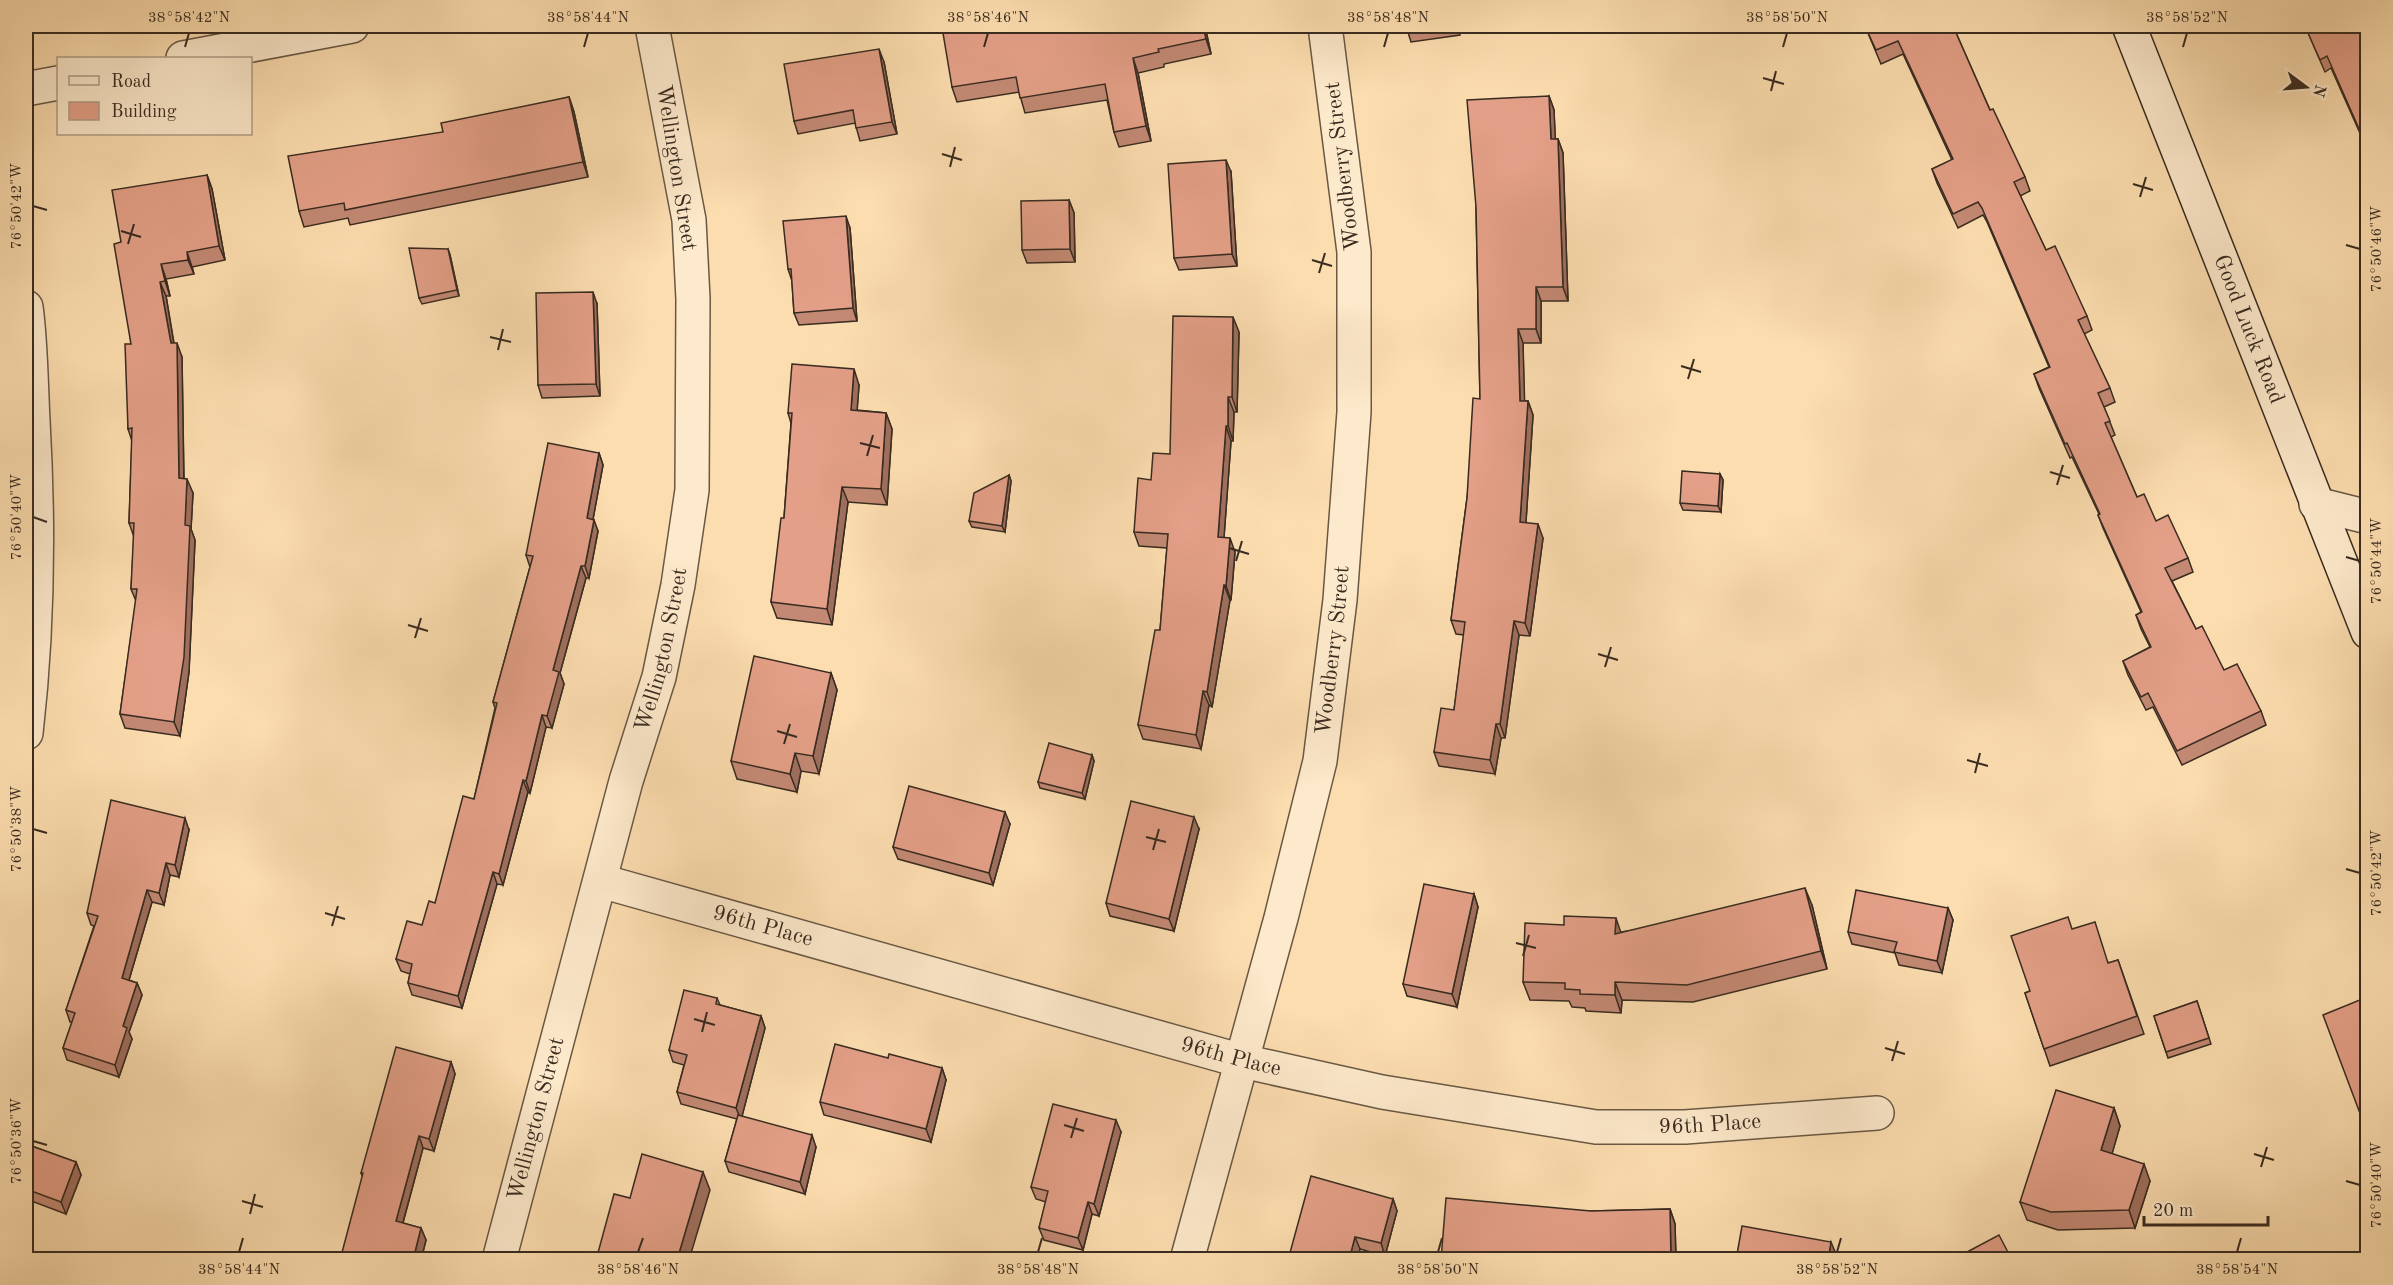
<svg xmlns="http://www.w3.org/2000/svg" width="2393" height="1285" font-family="'Old Standard TT',serif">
<rect width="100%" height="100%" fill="#fcddaf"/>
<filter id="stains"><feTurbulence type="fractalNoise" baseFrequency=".00333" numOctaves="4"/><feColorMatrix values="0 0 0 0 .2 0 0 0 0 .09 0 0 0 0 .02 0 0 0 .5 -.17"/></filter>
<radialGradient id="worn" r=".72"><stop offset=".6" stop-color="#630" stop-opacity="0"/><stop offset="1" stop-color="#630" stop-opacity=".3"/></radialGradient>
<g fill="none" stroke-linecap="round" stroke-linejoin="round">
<defs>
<g id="minor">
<path d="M183 58 352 26"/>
<path d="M26 89 58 83"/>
<path d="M26 307C31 344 31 383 33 421 39 525 38 629 26 733"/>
<path d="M2316 504 2368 517"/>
<path id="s1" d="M601 881 1242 1061 1382 1092 1596 1127H1685L1877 1113"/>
<path id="s2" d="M499 1260 626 781 659 677 678 585 692 490 693 299 689 220 652 26"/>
<path id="s3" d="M1187 1260 1281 918 1320 761 1340 600 1354 412V252L1325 26"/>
</g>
<g id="secondary">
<path id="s4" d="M2129 26 2368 632"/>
</g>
</defs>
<use href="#minor" stroke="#695844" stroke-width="36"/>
<use href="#secondary" stroke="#382b20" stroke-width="36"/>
<use href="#minor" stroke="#fde9cb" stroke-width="33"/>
<use href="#secondary" stroke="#fde9cb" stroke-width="33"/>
</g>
<g fill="#c38974" stroke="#382b20" stroke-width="1.5">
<path d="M948 26H1205L1211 54 1164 64V67L1138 73 1151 141 1119 147 1114 132 1107 100 1025 113 1019 92 957 102 952 87Z"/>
<path d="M1406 26H1486L1459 29 1460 35 1411 42Z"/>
<path d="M1865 26H1953L1990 110 2025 177 2030 191 2020 196 2046 250 2087 316 2092 330 2084 334 2110 388 2115 402 2104 407 2115 435 2111 437 2137 497 2156 521 2188 558 2193 572 2172 581 2196 629 2224 670 2261 711 2266 725 2182 765 2153 707 2146 710 2128 675 2123 661 2150 647 2141 629 2136 615 2141 612 2103 528 2098 515 2099 514 2072 457 2070 458 2039 388 2034 374 2049 367 1987 222 1983 215 1958 228 1937 183 1932 169 1952 160 1903 54 1881 64Z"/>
<path d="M2305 26H2367V149L2331 68 2325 72Z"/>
<path d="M884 62 897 134 860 141 855 123 798 134 794 121Z"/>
<path d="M1549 96 1554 110 1555 139H1558L1563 153 1568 301H1541V343H1523L1524 401H1528L1533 415 1526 522 1543 538 1530 636 1519 635 1505 738H1501L1495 774 1439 766 1434 752 1454 710 1464 635 1456 634 1451 620 1480 399 1476 207Z"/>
<path d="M569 97 574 112 588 177 350 225 348 218 304 227 299 211 443 132Z"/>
<path d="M1231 172 1237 266 1179 270 1174 258Z"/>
<path d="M207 175 212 189 225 260 192 267 194 274 166 279 170 296H166L174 343 182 357 184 479 193 493 191 529 195 540 189 672 180 736 125 728 120 714 136 601 131 589 134 537 129 523 132 441 128 429 131 344 121 242Z"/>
<path d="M1069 200 1074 213 1075 262 1027 263 1022 250Z"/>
<path d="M850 228 857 321 799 325 794 313 792 281 788 269Z"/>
<path d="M448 249 450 255 459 296 422 304 419 298Z"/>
<path d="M597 304 600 396 542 398 538 385Z"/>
<path d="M1239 332 1237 412H1234L1233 441H1231L1224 537 1235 552 1231 600H1230L1212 707 1209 705 1201 749 1143 739 1138 725 1160 630 1167 548 1139 546 1134 532 1151 480 1170 454Z"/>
<path d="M859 385 857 410 886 413 892 429 887 505 848 502 832 625 777 618 771 602 784 518 791 423 788 413Z"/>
<path d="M599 453 603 465 593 519 598 531 589 578H586L560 673 564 684 552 728 546 727 530 793 528 792 503 885 497 884 462 1008 412 995 408 983 410 974 401 971 396 959 422 925 435 903 474 799 495 708 493 702 530 567 526 555Z"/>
<path d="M1720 474 1723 480 1721 512 1683 510 1680 503Z"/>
<path d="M1009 475 1011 481 1005 532 972 527 969 521Z"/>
<path d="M831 673 837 690 819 774 801 771 797 792 737 779 731 761Z"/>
<path d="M1092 755 1094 761 1085 799 1040 788 1038 782Z"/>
<path d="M1010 824 993 885 898 859 893 847Z"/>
<path d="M1199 829 1174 931 1110 916 1106 903Z"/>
<path d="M189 830 179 877 170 875 164 905 152 902 129 980 137 983 142 995 129 1032 132 1039 119 1077 67 1060 63 1048 72 1022H70L66 1010 94 926 91 925 87 913Z"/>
<path d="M1474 894 1478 907 1457 1007 1407 996 1403 984Z"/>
<path d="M1812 905 1827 969 1693 1002 1622 1000 1621 1013 1586 1011 1585 1008 1572 1007 1569 1001 1530 1000 1523 982 1621 932Z"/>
<path d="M1948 908 1953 920 1942 973 1899 965 1895 953 1852 944 1848 932Z"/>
<path d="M2072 929 2109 963 2118 960 2144 1034 2050 1066 2025 993 2030 991Z"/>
<path d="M717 998 720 1005 761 1016 765 1028 742 1116 816 1147 805 1194 729 1172 725 1161 737 1119 681 1104 677 1092 684 1065 673 1062 669 1050Z"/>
<path d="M2197 1001 2211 1044 2168 1058 2154 1016Z"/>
<path d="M888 1058 942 1068 946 1080 931 1142 824 1115 820 1102Z"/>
<path d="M451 1062 455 1074 434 1151 423 1148 403 1223 421 1228 426 1240 421 1260 362 1176 361 1173Z"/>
<path d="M2114 1108 2120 1126 2112 1153 2150 1181 2135 1228 2058 1230 2027 1220 2020 1202Z"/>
<path d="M1121 1132 1099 1216 1092 1214 1083 1250 1044 1240 1039 1228 1046 1202 1036 1199 1031 1187Z"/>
<path d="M26 1144 76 1162 81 1175 66 1214 26 1199Z"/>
<path d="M1393 1199 1397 1211 1385 1256 1360 1249 1357 1260H1288Z"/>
<path d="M1670 1209 1675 1224 1676 1260H1441L1591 1211Z"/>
</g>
<g fill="#9f6f5e" stroke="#382b20" stroke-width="1.5">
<path d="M1203 26H1205L1211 54 1206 39Z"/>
<path d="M879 49 884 62 897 134 892 122Z"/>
<path d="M1133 58 1138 73 1151 141 1146 126Z"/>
<path d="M1549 96 1554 110 1556 153 1551 139Z"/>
<path d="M569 97 574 112 588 177 583 162Z"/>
<path d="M1558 139 1563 153 1568 301 1563 287Z"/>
<path d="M1226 160 1231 172 1237 266 1232 254Z"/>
<path d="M207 175 212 189 225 260 219 246Z"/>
<path d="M1069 200 1074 213 1075 262 1070 249Z"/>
<path d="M846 216 850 228 857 321 853 308Z"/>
<path d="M448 249 450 255 459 296 457 290Z"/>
<path d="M187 252 192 267 194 274 188 260Z"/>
<path d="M161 264 166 279 170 296 165 281Z"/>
<path d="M160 282 166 296 176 357 171 343Z"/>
<path d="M1536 287 1541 301V343L1536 329Z"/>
<path d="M593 292 597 304 600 396 596 384Z"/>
<path d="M1233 317 1239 332 1237 412 1232 397Z"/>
<path d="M1518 329 1523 343 1525 414 1520 401Z"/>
<path d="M177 343 182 357 184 493 179 478Z"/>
<path d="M854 369 859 385 856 426 851 410Z"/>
<path d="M1228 397 1234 412 1233 441 1228 426Z"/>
<path d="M1528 401 1533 415 1525 536 1520 522Z"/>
<path d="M886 413 892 429 887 505 881 489Z"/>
<path d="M1226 426 1231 441 1223 551 1218 537Z"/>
<path d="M599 453 603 465 591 530 587 518Z"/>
<path d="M1720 474 1723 480 1721 512 1718 506Z"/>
<path d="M1009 475 1011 481 1005 532 1002 526Z"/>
<path d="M187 479 193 493 191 529 195 540 189 672 180 736 174 722Z"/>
<path d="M842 487 848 502 832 625 827 609Z"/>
<path d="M594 520 598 531 589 578 585 566Z"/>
<path d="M1538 524 1543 538 1530 636 1525 623Z"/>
<path d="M1230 538 1235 552 1231 600 1226 586Z"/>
<path d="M581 566 586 578 560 673 564 684 552 728 547 716 553 670Z"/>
<path d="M1224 585 1230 600 1212 707 1207 692Z"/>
<path d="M1514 621 1519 635 1505 738 1500 724Z"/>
<path d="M831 673 837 690 819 774 813 756Z"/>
<path d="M1203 691 1209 705 1201 749 1196 735Z"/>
<path d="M542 715 546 727 530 793 526 781Z"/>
<path d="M1496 724 1501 738 1495 774 1490 760Z"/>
<path d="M795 753 801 771 797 792 790 774Z"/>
<path d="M1092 755 1094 761 1085 799 1082 793Z"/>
<path d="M523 780 528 792 503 885 499 874Z"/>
<path d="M1005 812 1010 824 993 885 989 873Z"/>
<path d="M1194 817 1199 829 1174 931 1169 919Z"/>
<path d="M185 818 189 830 179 877 175 865Z"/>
<path d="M166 863 170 875 164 905 159 893Z"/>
<path d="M493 872 497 884 462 1008 458 996Z"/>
<path d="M1805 888 1812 905 1827 969 1821 951Z"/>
<path d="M147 890 152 902 126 990 122 978Z"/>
<path d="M1474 894 1478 907 1457 1007 1452 994Z"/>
<path d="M1948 908 1953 920 1942 973 1937 961Z"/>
<path d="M1616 918 1622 936 1615 934Z"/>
<path d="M1615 982 1622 1000 1621 1013 1615 995Z"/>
<path d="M137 983 142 995 129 1032 132 1039 119 1077 115 1065 123 1026Z"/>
<path d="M761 1016 765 1028 741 1120 736 1108Z"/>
<path d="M451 1062 455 1074 434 1151 429 1139Z"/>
<path d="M942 1068 946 1080 931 1142 926 1129Z"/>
<path d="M2114 1108 2120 1126 2108 1168 2101 1150Z"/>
<path d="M1116 1120 1121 1132 1099 1216 1094 1204Z"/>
<path d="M812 1135 816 1147 805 1194 800 1182Z"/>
<path d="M419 1136 423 1148 400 1233 396 1221Z"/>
<path d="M76 1162 81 1175 66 1214 61 1202Z"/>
<path d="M2144 1164 2150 1181 2135 1228 2129 1210Z"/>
<path d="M703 1172 710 1190 689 1260H677Z"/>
<path d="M1393 1199 1397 1211 1385 1256 1381 1243Z"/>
<path d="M1088 1202 1092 1214 1083 1250 1078 1238Z"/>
<path d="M1670 1209 1675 1224 1676 1260H1671Z"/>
<path d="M421 1228 426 1240 421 1260H413Z"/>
<path d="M1355 1237 1360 1249 1357 1260H1349Z"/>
<path d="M1831 1242 1836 1254 1835 1260H1828Z"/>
</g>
<g fill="#e39f87" stroke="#382b20" stroke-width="1.5">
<path d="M948 26H1203L1206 39 1158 49 1159 52 1133 58 1146 126 1114 132 1105 84 1020 98 1016 77 952 87 942 27Z"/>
<path d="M1865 26H1953L1990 110 1993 109 2025 177 2014 182 2046 250 2055 246 2087 316 2078 320 2110 388 2098 393 2110 421 2105 423 2137 497 2144 494 2156 521 2168 515 2188 558 2165 568 2196 629 2202 626 2224 670 2237 664 2261 711 2177 751 2148 693 2141 697 2123 661 2151 647 2136 615 2142 612 2098 515 2100 514 2067 443 2065 444 2034 374 2050 367 1982 208 1978 202 1953 214 1932 169 1953 159 1898 41 1876 50Z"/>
<path d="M2305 26H2367V147L2327 56 2320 60Z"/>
<path d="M879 49 892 122 856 128 853 110 794 121 784 64Z"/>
<path d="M1549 96 1551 139H1558L1563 287H1536V329H1518L1520 401H1528L1520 522 1538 524 1525 623 1514 621 1500 724H1496L1490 760 1434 752 1441 708 1454 710 1465 622 1451 620 1467 498 1473 398 1480 399 1476 207 1467 100Z"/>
<path d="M569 97 583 162 345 210 344 203 299 211 288 156 443 132 441 123Z"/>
<path d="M1226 160 1232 254 1174 258 1168 164Z"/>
<path d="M207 175 219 246 187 252 188 260 161 264 165 281 160 282 171 343H177L179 478 187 479 185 525 190 526 184 657 174 722 120 714 137 589H131L134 523H129L132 428 128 429 125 344H131L114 244 121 242 112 190Z"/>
<path d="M1069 200 1070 249 1022 250 1021 201Z"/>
<path d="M846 216 853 308 794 313 791 269H788L783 221Z"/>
<path d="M409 248 448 249 457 290 419 298Z"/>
<path d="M593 292 596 384 538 385 536 293Z"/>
<path d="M1173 316 1233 317 1232 397H1228V426H1226L1218 537 1230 538 1226 586 1224 585 1207 692 1203 691 1196 735 1138 725 1155 630H1160L1168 534 1134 532 1138 478 1151 480 1153 453 1170 454Z"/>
<path d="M792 364 854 369 851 410 886 413 881 489 842 487 827 609 771 602 781 518H784L792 413H788Z"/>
<path d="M548 443 599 453 587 518 594 520 585 566H581L553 670 559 672 547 716 542 715 526 781 523 780 499 874 493 872 458 996 408 983 412 964 396 959 407 921 422 925 429 901 435 903 463 796 474 799 497 703 493 702 533 556 526 555Z"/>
<path d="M1682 471 1720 474 1718 506 1680 503Z"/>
<path d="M1009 475 1002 526 969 521 974 493Z"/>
<path d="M754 656 831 673 813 756 795 753 790 774 731 761Z"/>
<path d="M1049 743 1092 755 1082 793 1038 782Z"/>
<path d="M909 786 1005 812 989 873 893 847Z"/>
<path d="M111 800 185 818 175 865 166 863 159 893 147 890 122 978 137 983 123 1026 127 1028 115 1065 63 1048 75 1013 66 1010 98 916 87 913Z"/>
<path d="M1131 801 1194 817 1169 919 1106 903Z"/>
<path d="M1424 884 1474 894 1452 994 1403 984Z"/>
<path d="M1805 888 1821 951 1687 985 1615 982V995L1580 994V990L1565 989V983L1523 982 1525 923 1564 925V916L1616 918 1615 934Z"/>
<path d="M1856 890 1948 908 1937 961 1894 952 1897 942 1848 932Z"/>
<path d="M2068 917 2072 929 2095 922 2108 963 2118 960 2137 1016 2044 1049 2025 993 2030 991 2011 936Z"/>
<path d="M684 990 717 998 716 1004 761 1016 736 1108 677 1092 687 1055 669 1050Z"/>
<path d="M2367 997V1132L2323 1015Z"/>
<path d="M2197 1001 2209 1038 2166 1052 2154 1016Z"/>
<path d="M835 1044 888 1058 889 1054 942 1068 926 1129 820 1102Z"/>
<path d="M396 1047 451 1062 429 1139 419 1136 396 1221 421 1228 413 1260H340L363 1173H361Z"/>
<path d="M2056 1090 2114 1108 2101 1150 2144 1164 2129 1210 2051 1212 2020 1202Z"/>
<path d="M1053 1104 1116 1120 1094 1204 1088 1202 1078 1238 1039 1228 1048 1191 1031 1187Z"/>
<path d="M738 1115 812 1135 800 1182 725 1161Z"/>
<path d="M26 1144 76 1162 61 1202 26 1189Z"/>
<path d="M642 1154 703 1172 677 1260H596L614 1194 630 1198Z"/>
<path d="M1311 1176 1393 1199 1381 1243 1355 1237 1349 1260H1288Z"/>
<path d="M1446 1198 1591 1211 1670 1209 1671 1260H1582L1533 1256V1260H1441Z"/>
<path d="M1742 1226 1831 1242 1828 1260H1736Z"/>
<path d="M1999 1235 2012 1260H1952Z"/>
<path d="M2131 1252 2154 1260H2128Z"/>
</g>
<path fill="none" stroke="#382b20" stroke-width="2" d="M185 47 189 33M584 47 588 33M984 47 988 33M1384 47 1388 33M1783 47 1787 33M2183 47 2187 33M1763 78 1784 84M1771 91 1776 71M942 154 962 160M950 167 955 147M2133 184 2153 190M2140 197 2146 177M33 206 47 210M121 231 141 237M128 244 134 224M2346 245 2360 249M1312 260 1332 266M1319 273 1325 253M490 337 511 342M498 350 503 329M1681 366 1701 372M1688 379 1694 359M860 443 880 448M867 456 873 435M2050 472 2070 478M2057 485 2063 465M33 517 47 522M1229 548 1249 554M2346 557 2360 561M1236 561 1242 541M408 625 428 631M415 638 421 618M1598 654 1618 660M1605 667 1611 647M777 731 797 737M784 744 790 724M1967 760 1988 766M1975 773 1980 753M33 829 47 833M1146 837 1166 842M1153 850 1159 829M2346 869 2360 873M325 913 345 919M332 926 338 906M1516 943 1536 948M1523 956 1529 935M694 1019 715 1025M702 1032 707 1012M1885 1048 1905 1054M1892 1061 1898 1041M1064 1125 1084 1131M1071 1138 1077 1118M33 1141 47 1145M2254 1154 2274 1160M2261 1167 2267 1147M2346 1181 2360 1185M242 1201 263 1207M250 1214 255 1194M239 1252 243 1238M638 1252 643 1238M1038 1252 1042 1238M1438 1252 1442 1238M1837 1252 1841 1238M2237 1252 2241 1238"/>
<g text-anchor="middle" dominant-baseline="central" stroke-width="4.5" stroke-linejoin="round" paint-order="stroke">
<g font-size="22" fill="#382b20" stroke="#fde9cb">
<text transform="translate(1343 166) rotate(-97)">Woodberry Street</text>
<text transform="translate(676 168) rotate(81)">Wellington Street</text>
<text stroke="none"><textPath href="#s4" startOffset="326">Good Luck Road</textPath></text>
<text stroke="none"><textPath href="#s2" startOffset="632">Wellington Street</textPath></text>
<text stroke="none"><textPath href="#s3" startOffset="628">Woodberry Street</textPath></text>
<text stroke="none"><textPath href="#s1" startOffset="168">96th Place</textPath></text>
<text stroke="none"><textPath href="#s1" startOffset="654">96th Place</textPath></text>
<text stroke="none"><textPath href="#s2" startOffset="146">Wellington Street</textPath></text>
<text stroke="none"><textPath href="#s1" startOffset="1140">96th Place</textPath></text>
</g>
</g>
<rect width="2393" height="1285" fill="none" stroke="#fcddaf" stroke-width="66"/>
<rect x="57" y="57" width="195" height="78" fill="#fde9cb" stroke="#ae9d87" stroke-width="1.5"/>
<rect x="69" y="76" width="30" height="9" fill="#fde9cb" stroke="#ae9d87" stroke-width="1.5"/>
<text x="111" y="87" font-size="18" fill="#382b20">Road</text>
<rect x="69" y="102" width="30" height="18" fill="#e39f87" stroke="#ae9d87" stroke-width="1.5"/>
<text x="111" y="117" font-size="18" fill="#382b20">Building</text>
<g transform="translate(2306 87) rotate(106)" stroke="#fde9cb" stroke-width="4.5" paint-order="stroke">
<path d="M0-4.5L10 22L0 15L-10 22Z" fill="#382b20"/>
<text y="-9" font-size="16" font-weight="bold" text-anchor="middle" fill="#382b20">N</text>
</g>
<path d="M2144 1216v9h124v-9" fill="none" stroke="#382b20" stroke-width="3"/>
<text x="2153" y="1216" font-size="18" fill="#382b20" stroke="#fde9cb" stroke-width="4.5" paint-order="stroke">20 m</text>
<rect x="33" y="33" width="2327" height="1219" fill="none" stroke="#382b20" stroke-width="2"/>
<g font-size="15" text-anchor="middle" fill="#382b20">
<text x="189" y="22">38°58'42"N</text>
<text x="588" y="22">38°58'44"N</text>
<text x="988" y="22">38°58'46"N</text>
<text x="1388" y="22">38°58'48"N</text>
<text x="1787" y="22">38°58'50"N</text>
<text x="2187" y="22">38°58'52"N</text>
<text transform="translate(16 206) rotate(-90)" y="5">76°50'42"W</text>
<text transform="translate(2376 249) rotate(-90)" y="5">76°50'46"W</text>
<text transform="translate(16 517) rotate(-90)" y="5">76°50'40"W</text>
<text transform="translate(2376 561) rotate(-90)" y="5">76°50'44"W</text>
<text transform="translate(16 829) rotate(-90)" y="5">76°50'38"W</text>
<text transform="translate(2376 873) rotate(-90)" y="5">76°50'42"W</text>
<text transform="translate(16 1141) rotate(-90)" y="5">76°50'36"W</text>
<text transform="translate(2376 1185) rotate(-90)" y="5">76°50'40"W</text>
<text x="239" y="1274">38°58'44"N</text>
<text x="638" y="1274">38°58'46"N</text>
<text x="1038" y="1274">38°58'48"N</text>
<text x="1438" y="1274">38°58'50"N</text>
<text x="1837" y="1274">38°58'52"N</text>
<text x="2237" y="1274">38°58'54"N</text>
</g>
<rect width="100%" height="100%" filter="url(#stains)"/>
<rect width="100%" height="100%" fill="url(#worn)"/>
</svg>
